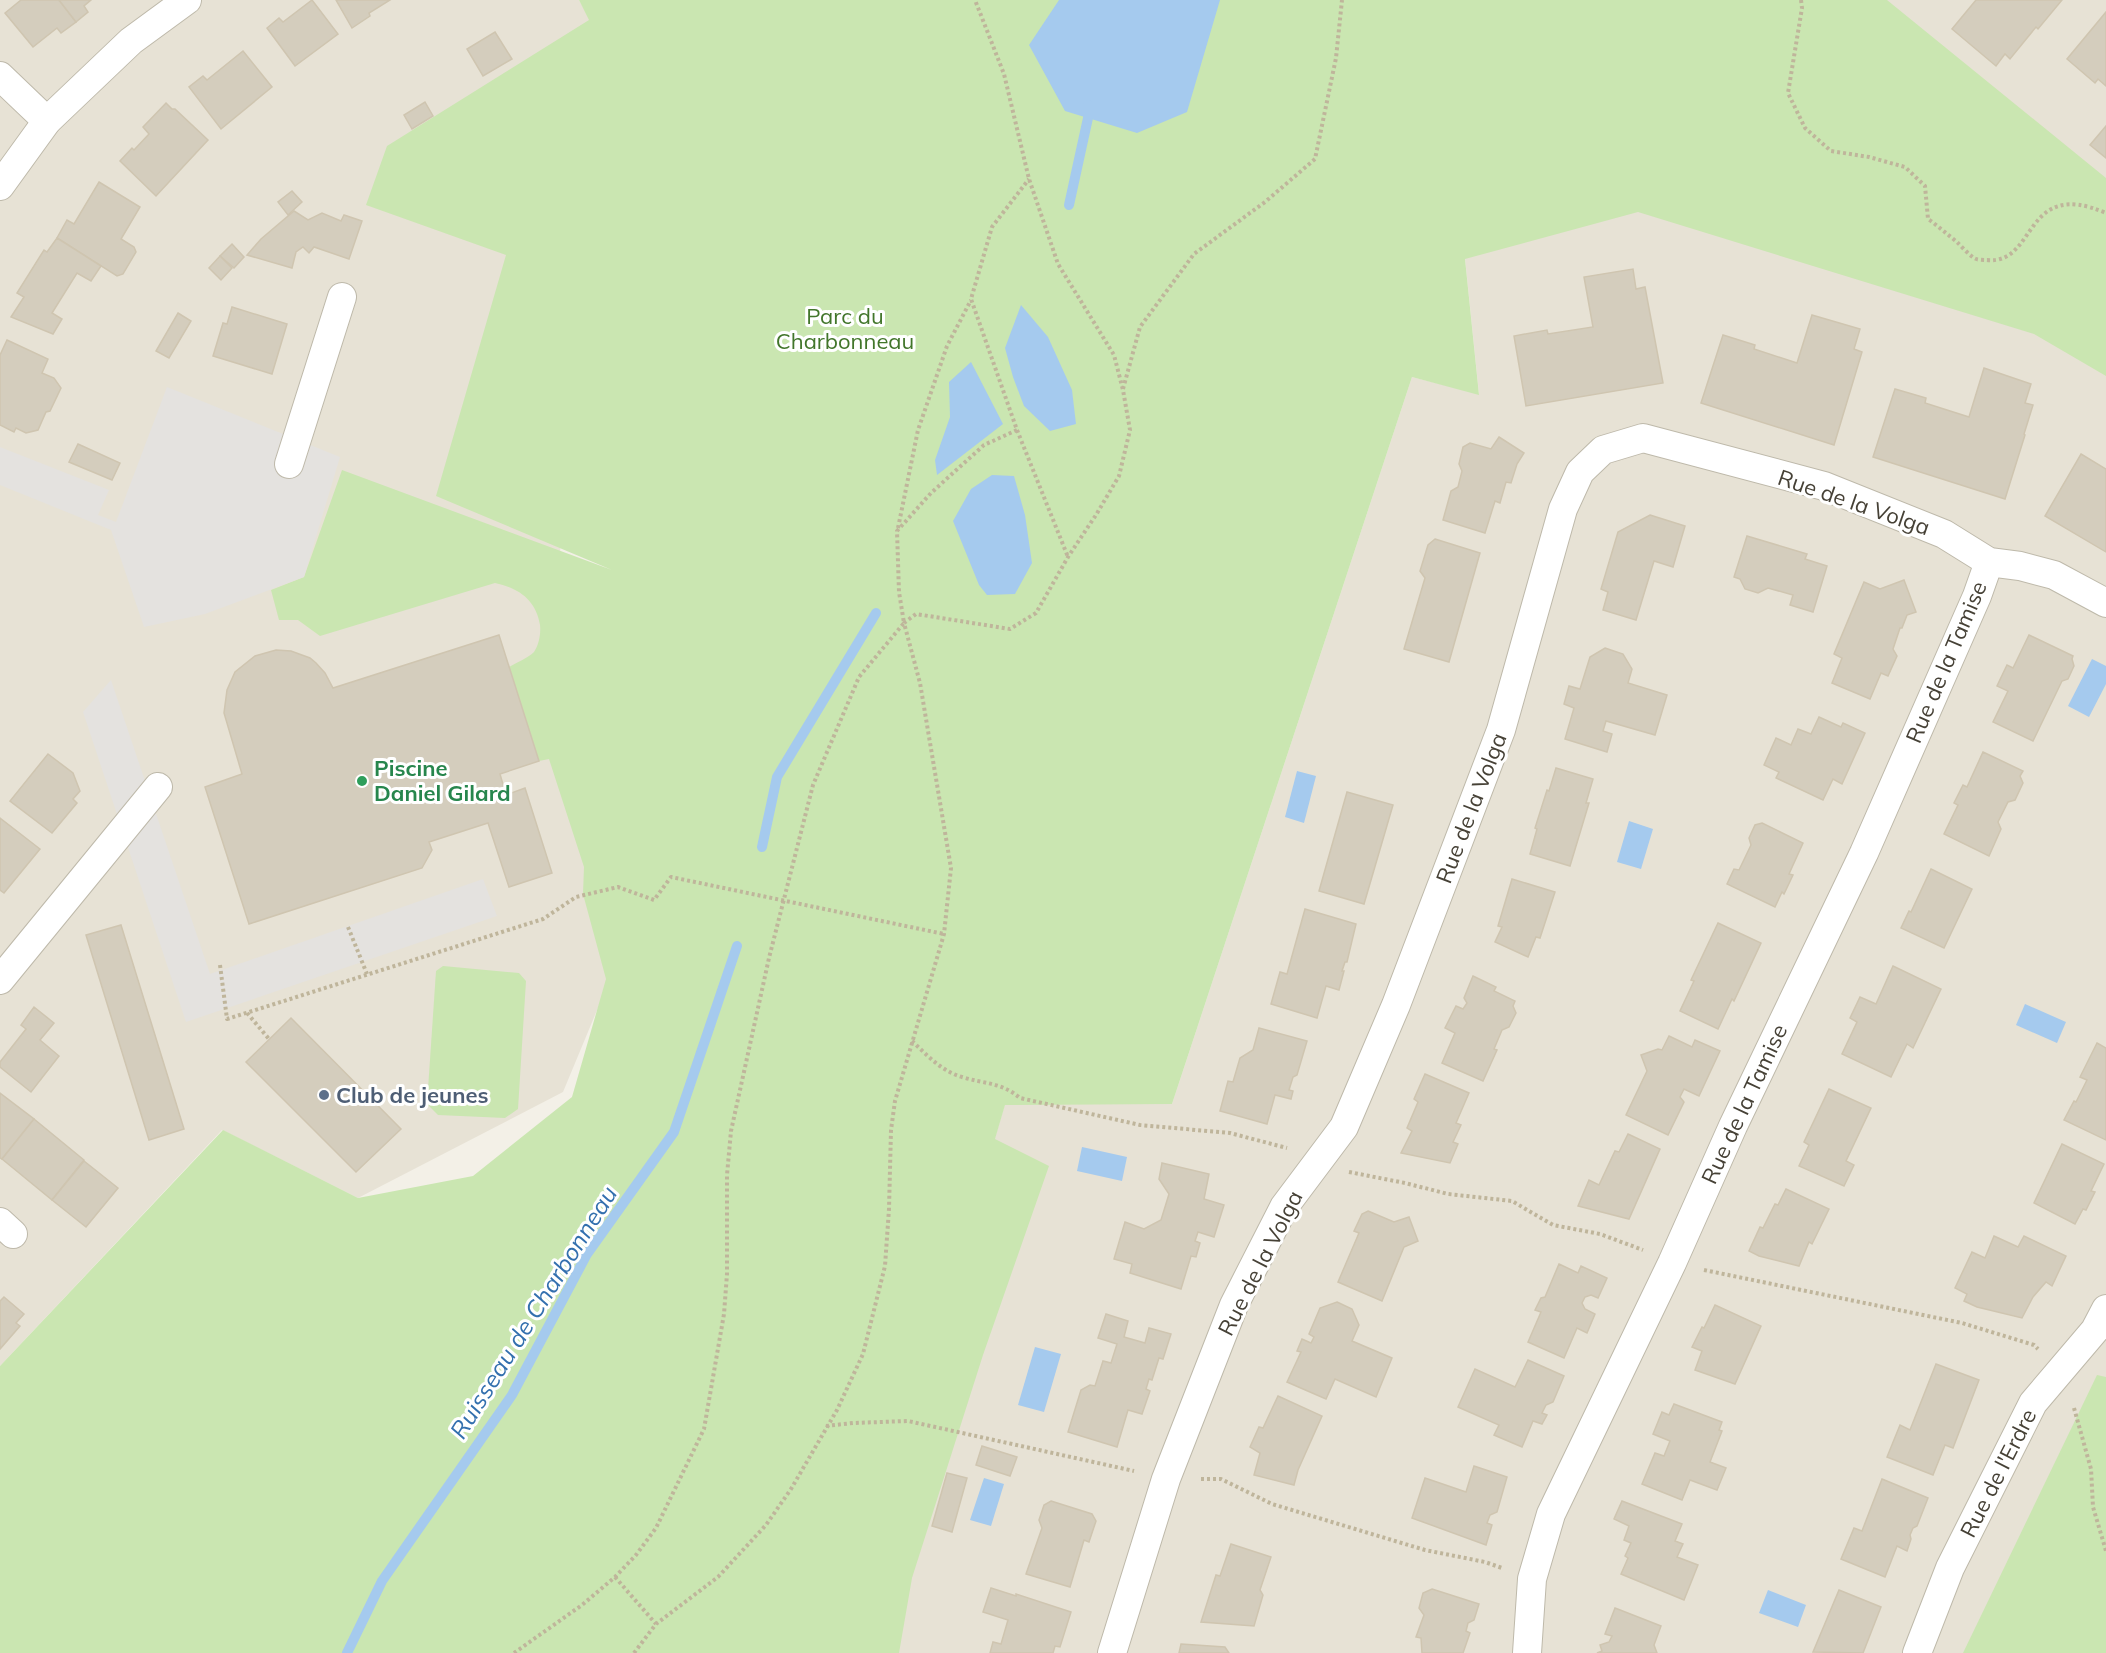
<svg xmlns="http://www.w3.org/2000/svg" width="2106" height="1653" font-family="Mulish,sans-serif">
<rect width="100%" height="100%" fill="#f3f0e7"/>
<g fill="#e7e2d5">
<path d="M0 0H579L590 19 557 607 637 914 563 1092 358 1198 222 1130 0 1366Z"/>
<path d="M1509 0H2106V1653H846L901 1455 1005 1104H1172L1412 377 1479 394 1465 258Z"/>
</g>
<g fill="#cae6b1">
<path d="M579 0H1887L2106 178V376L2034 334 1638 212 1465 259 1479 395 1412 377 1172 1104 1005 1105 995 1139 1049 1166 983 1355 912 1578 899 1653H0V1366L223 1130 358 1198 473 1176 572 1097 606 979 583 894 584 867 549 759 539 761 509 667C516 663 528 658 534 652 539 645 541 633 540 625 536 600 519 588 495 583L320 636 298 620H279L271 590 304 577 342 470 612 570 436 496 506 255 366 205 387 146 589 20Z"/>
<path d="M443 966 519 973 526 981 518 1109 505 1118 438 1115 427 1104 436 971Z"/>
<path d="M2097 1375 2106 1377V1653H1963Z"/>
</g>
<g fill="#e4e2df">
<path d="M167 387 340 457 304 577 205 614 144 627 111 530 0 485V447L109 490 98 515 116 522Z"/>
<path d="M111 680 210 974 483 879 497 916 186 1022 83 712Z"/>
</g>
<g fill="#a5caee">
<path d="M1059 0H1220L1187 112 1137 133 1065 111 1029 45Z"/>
<path d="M1021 305 1048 337 1072 390 1076 424 1050 431 1024 406 1013 377 1005 348Z"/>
<path d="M971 362 1003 424 937 475 935 460 950 417 949 382Z"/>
<path d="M992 475 1014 476 1025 515 1032 563 1015 594 987 595 979 585 953 521 971 489Z"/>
<path d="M2092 659 2106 666V684L2089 717 2068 706Z"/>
<path d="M1297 771 1316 776 1304 823 1285 817Z"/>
<path d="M1629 821 1653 829 1641 869 1617 862Z"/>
<path d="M2025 1004 2066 1022 2057 1043 2016 1025Z"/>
<path d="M1082 1147 1127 1157 1122 1181 1077 1171Z"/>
<path d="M1035 1347 1061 1354 1044 1412 1018 1405Z"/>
<path d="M984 1478 1004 1484 991 1526 970 1520Z"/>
<path d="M1768 1590 1806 1605 1798 1627 1759 1613Z"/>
</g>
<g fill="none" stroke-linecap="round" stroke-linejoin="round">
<g stroke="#a5caee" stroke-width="10">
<path d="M1069 205 1088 118V105"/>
<path d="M762 847 777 777 876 613"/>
<path d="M347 1653 382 1581 512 1395 587 1254 674 1132 737 946"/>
</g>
</g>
<g fill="#d4cdbd" stroke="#cfc5b0" stroke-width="1.5">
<path d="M21 0H59L76 22 61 33 57 28 33 47 5 13Z"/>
<path d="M59 0H91L84 6 88 12 76 22Z"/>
<path d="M312 0 338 34 295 66 267 28 279 18 283 22Z"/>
<path d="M336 0H390L369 13 370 16 352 28Z"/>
<path d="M1976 0H2062L2038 29 2036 27 2010 59 2005 54 1996 66 1952 29Z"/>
<path d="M2106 12V86L2098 79 2095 83 2067 59Z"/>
<path d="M495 32 512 59 483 76 467 49Z"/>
<path d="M243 51 272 87 221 129 189 87 203 76 207 80Z"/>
<path d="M425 102 433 116 412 129 404 115Z"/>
<path d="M166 103 172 109H175L208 140 156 196 120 161 132 148 134 150 149 134 143 127Z"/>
<path d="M2106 126V158L2090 145Z"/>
<path d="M99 182 140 207 121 239 134 247 136 252 123 274 117 276 57 238 67 220 74 224Z"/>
<path d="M292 191 302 202 288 215 278 202Z"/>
<path d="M294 211 308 220 322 213 341 221 344 215 362 221 349 259 314 247 309 253 303 247 296 252 292 268 247 255 261 239Z"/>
<path d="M57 238 101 266 91 281 77 273 52 313 62 319 53 334 11 317 24 297 17 293 44 250 47 252Z"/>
<path d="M232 244 244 257 234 268 220 256Z"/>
<path d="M220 256 232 268 221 280 209 268Z"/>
<path d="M1633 269 1636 289 1645 287 1663 383 1526 406 1514 336 1547 330 1548 334 1593 327 1584 277Z"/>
<path d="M232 307 287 324 272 374 213 356 223 323 227 324Z"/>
<path d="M178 313 191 321 169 358 156 351Z"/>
<path d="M1812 315 1860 329 1854 349 1862 352 1834 445 1701 403 1723 335 1755 345 1754 349 1797 363Z"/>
<path d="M7 340 48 359 42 373 54 378 61 388 50 411 46 412 38 430 26 433 16 428 14 432 0 425V355Z"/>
<path d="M1984 368 2031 384 2025 403 2033 405 2024 434 2025 435 2005 499 1873 457 1895 389 1926 398 1925 403 1969 417Z"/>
<path d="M1499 437 1524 453 1517 464 1511 483 1506 482 1500 503 1495 501 1485 533 1443 520 1451 491 1458 487 1462 471 1459 464 1463 447 1470 443 1491 449Z"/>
<path d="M78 444 120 463 112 480 69 462Z"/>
<path d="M2081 454 2106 469V552L2045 516Z"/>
<path d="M1650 515 1685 526 1673 567 1654 561 1636 620 1603 610 1608 592 1601 589 1618 532Z"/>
<path d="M1747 536 1807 554 1805 559 1827 566 1813 612 1790 605 1793 595 1768 588 1758 593 1745 589 1740 579 1734 577Z"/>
<path d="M1435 539 1480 553 1449 662 1404 649 1425 578 1420 571 1428 545Z"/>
<path d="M1904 580 1916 612 1907 615 1902 628H1900L1893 649 1897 656 1888 676 1881 673 1870 699 1832 683 1842 658 1834 654 1864 582 1880 589Z"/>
<path d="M499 635 539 761 500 774 506 795 525 788 552 873 509 887 488 823 429 842 432 850 422 868 249 924 205 787 242 774 224 713 227 690 235 672 255 656 276 650 291 651 310 658 316 663 325 673 333 688Z"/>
<path d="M2029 635 2073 656 2072 659 2074 666 2068 679 2062 681 2033 741 1993 722 2008 691 1997 686 2007 665 2013 668Z"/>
<path d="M1605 648 1623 654 1632 669 1628 683 1667 695 1655 735 1606 721 1603 731 1612 734 1607 752 1565 739 1574 708 1564 704 1569 686 1580 689 1590 657Z"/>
<path d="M1819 717 1841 727 1843 723 1865 733 1842 784 1833 779 1823 800 1776 778 1779 772 1764 765 1776 738 1791 745 1798 729 1811 734Z"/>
<path d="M1983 752 2023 771 2020 776 2023 783 2015 800 2008 802 1998 822 2001 829 1989 856 1944 834 1958 805 1954 803 1963 785 1967 787Z"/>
<path d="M48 754 73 773 80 791 73 799 77 803 52 833 10 801Z"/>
<path d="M1556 768 1593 779 1586 803H1589L1570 866 1530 854 1537 829 1535 828 1547 790 1549 791Z"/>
<path d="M1347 792 1393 805 1364 904 1319 891Z"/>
<path d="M0 818 40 849 4 893 0 890Z"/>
<path d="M1762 823 1803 843 1789 874 1793 875 1784 894 1782 892 1775 907 1727 884 1734 869 1739 870 1751 845 1749 838 1755 825Z"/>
<path d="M1931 869 1972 889 1944 948 1901 928 1909 911 1911 912Z"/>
<path d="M1512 879 1555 892 1540 938 1536 937 1528 957 1495 942 1502 927 1498 926Z"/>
<path d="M1305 909 1356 924 1347 962H1345L1342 971H1344L1339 990 1326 986 1317 1018 1271 1004 1280 972 1287 974Z"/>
<path d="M1718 923 1761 943 1734 1001 1732 999 1718 1029 1680 1011 1694 981 1691 980Z"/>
<path d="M121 925 184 1129 149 1140 86 935Z"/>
<path d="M1893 966 1941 989 1913 1048 1907 1044 1891 1077 1842 1054 1857 1022 1850 1018 1860 997 1876 1004Z"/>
<path d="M1473 976 1496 987 1494 991 1515 1001 1513 1006 1516 1013 1509 1027 1502 1030 1494 1049 1497 1050 1483 1081 1442 1063 1455 1033 1445 1028 1456 1006 1463 1009 1467 1003 1464 998Z"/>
<path d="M34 1007 54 1023 40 1040 59 1056 31 1092 0 1067V1062L26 1029 21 1025Z"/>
<path d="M291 1018 401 1129 356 1172 246 1062Z"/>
<path d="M1259 1028 1307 1041 1297 1075 1293 1077 1289 1090 1293 1091 1291 1099 1275 1095 1267 1124 1220 1111 1228 1081 1233 1082 1240 1058 1253 1050Z"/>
<path d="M1669 1036 1692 1047 1695 1040 1720 1051 1699 1096 1684 1089 1680 1097 1684 1102 1668 1135 1626 1115 1647 1071 1641 1055 1658 1049 1662 1050Z"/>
<path d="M2097 1043 2106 1048V1140L2064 1120 2074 1101 2076 1102 2087 1080 2080 1077Z"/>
<path d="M1425 1074 1469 1093 1456 1123 1461 1125 1453 1142 1458 1144 1450 1163 1401 1153 1412 1131 1407 1128 1418 1102 1414 1099Z"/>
<path d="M1829 1089 1871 1108 1846 1161 1854 1165 1844 1186 1799 1166 1809 1145 1804 1142Z"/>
<path d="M0 1093 34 1119 2 1159 0 1158Z"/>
<path d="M34 1119 84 1160 52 1200 2 1159Z"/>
<path d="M1628 1134 1660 1149 1629 1219 1578 1206 1589 1180 1599 1185 1615 1151 1619 1152Z"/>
<path d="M2062 1144 2104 1164 2091 1191 2095 1192 2086 1210 2083 1209 2075 1224 2034 1203Z"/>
<path d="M84 1161 118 1188 86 1227 52 1200Z"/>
<path d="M1162 1163 1209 1174 1204 1199 1224 1205 1214 1237 1198 1232 1195 1241 1200 1243 1196 1257 1191 1256 1181 1289 1130 1273 1132 1264 1114 1259 1125 1222 1144 1229 1161 1220 1169 1194 1159 1179Z"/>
<path d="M1786 1189 1829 1209 1812 1244 1809 1242 1799 1266 1759 1256 1749 1251 1760 1227 1763 1228 1775 1204 1778 1205Z"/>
<path d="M1368 1211 1394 1222 1409 1217 1418 1241 1404 1247 1382 1301 1338 1282 1359 1233 1354 1231 1362 1214Z"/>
<path d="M1994 1236 2018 1247 2024 1236 2066 1256 2052 1286 2046 1282 2033 1297 2022 1318 1977 1307 1964 1301 1967 1294 1955 1288 1972 1252 1985 1258Z"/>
<path d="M1559 1264 1578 1273 1581 1266 1607 1278 1598 1298 1591 1295 1585 1297 1582 1303 1585 1309 1595 1314 1587 1333 1577 1328 1564 1358 1528 1342 1541 1312 1535 1310 1541 1298 1545 1297Z"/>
<path d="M4 1297 24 1314 16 1323 20 1326 0 1349V1301Z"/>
<path d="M1337 1302 1352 1309 1359 1325 1352 1341 1392 1358 1376 1397 1335 1379 1326 1399 1287 1382 1301 1352 1297 1351 1302 1339 1311 1343 1314 1337 1309 1334 1320 1308Z"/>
<path d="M1715 1305 1761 1326 1735 1384 1695 1370 1702 1351 1692 1347 1702 1327 1704 1328Z"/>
<path d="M1106 1314 1128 1321 1124 1337 1145 1343 1149 1328 1171 1334 1163 1359 1159 1358 1152 1380 1149 1379 1146 1389 1150 1391 1142 1414 1128 1410 1117 1447 1068 1432 1081 1390 1090 1385 1095 1386 1103 1361 1111 1363 1117 1344 1098 1338Z"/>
<path d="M1528 1360 1564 1376 1553 1402 1546 1405 1542 1413 1547 1415 1542 1424 1533 1421 1522 1447 1494 1435 1499 1425 1458 1407 1475 1369 1515 1387Z"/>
<path d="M1936 1364 1979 1380 1953 1448 1945 1445 1933 1475 1887 1457 1900 1425 1910 1430Z"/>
<path d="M1278 1396 1322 1416 1298 1470 1294 1485 1254 1475 1260 1453 1250 1447 1259 1427 1263 1428Z"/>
<path d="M1674 1404 1722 1422 1719 1430 1722 1431 1710 1462 1726 1468 1717 1490 1690 1480 1682 1500 1642 1484 1655 1453 1664 1456 1670 1441 1653 1434 1662 1412 1669 1415Z"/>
<path d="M982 1446 1017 1457 1010 1476 976 1465Z"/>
<path d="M1474 1466 1507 1477 1497 1512 1490 1515 1487 1523 1492 1525 1486 1545 1412 1518 1425 1478 1466 1492Z"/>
<path d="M947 1473 967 1478 952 1532 932 1526Z"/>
<path d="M1882 1479 1928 1498 1917 1526 1913 1528 1910 1535 1911 1539 1907 1551 1897 1546 1885 1577 1841 1559 1854 1528 1862 1531Z"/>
<path d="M1051 1501 1092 1514 1096 1521 1089 1542 1084 1540 1070 1587 1026 1574 1042 1528 1039 1520 1044 1505Z"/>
<path d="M1622 1501 1682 1524 1675 1541 1683 1544 1677 1557 1698 1565 1684 1600 1621 1574 1628 1558 1625 1556 1631 1543 1624 1540 1629 1526 1614 1519Z"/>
<path d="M1231 1544 1271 1557 1260 1590 1263 1595 1254 1626 1201 1622 1216 1575 1220 1576Z"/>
<path d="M991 1588 1016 1596V1594L1071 1612 1060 1647 1055 1646 1053 1653H990L993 1642 1001 1644 1008 1620 983 1612Z"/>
<path d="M1432 1589 1479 1604 1474 1620 1468 1623 1466 1631 1470 1633 1463 1653H1422L1421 1638 1416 1637 1424 1615 1419 1608 1423 1593Z"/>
<path d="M1839 1590 1881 1607 1863 1653 1813 1652Z"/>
<path d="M1615 1608 1661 1626 1654 1645 1657 1653H1597L1602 1651 1600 1645 1609 1642 1612 1636 1605 1634Z"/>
<path d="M1181 1644 1225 1647 1229 1653H1179Z"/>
</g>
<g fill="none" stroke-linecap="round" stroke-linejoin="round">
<defs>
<g id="street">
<path d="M0 76 47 121"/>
<path d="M0 186 47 121 131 41 187 0"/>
<path d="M289 464 342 297"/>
<path d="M0 980 158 787"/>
<path d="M0 1222 13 1234"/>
<path d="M1112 1653 1166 1479 1234 1305 1284 1207 1344 1127 1396 1005 1501 730 1563 509 1580 472 1603 450 1643 438 1824 486 1944 534 1989 562 2020 566 2054 575 2106 603"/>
<path d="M1527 1653 1532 1579 1551 1514 1672 1263 1733 1126 1864 853 1977 596 1989 562"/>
<path d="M1917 1653 1950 1568 2033 1403 2095 1330 2106 1309"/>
</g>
</defs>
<use href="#street" stroke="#beb9aa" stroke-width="30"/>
<g stroke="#bfb59b" stroke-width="4" stroke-dasharray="3 3" stroke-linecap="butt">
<path d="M1801 0 1802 8 1788 93 1805 128 1831 151 1869 157 1905 167 1925 186 1928 219C1938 226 1947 234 1957 242 1962 247 1968 254 1974 258 1977 260 1983 260 1987 260 2038 265 2022 177 2106 213"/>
<path d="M1123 389 1140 327 1194 254 1265 202 1315 159 1336 58 1342 0"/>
<path d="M1017 430 1068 557"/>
<path d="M898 528 918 430 947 346 971 300"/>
<path d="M348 927 367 974"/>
<path d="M220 965 227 1019 543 919 576 897 618 887 654 900 671 877 944 934"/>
<path d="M247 1013 269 1039"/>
<path d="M912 1041C927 1055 941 1071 962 1077 984 1084 1001 1082 1020 1098L1140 1125 1230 1133 1287 1148"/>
<path d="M1349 1172 1405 1183 1448 1194 1512 1201 1553 1225 1600 1234 1643 1250"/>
<path d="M1704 1270 1962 1323 2034 1345 2038 1349"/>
<path d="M2074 1408 2091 1469 2093 1507 2106 1551"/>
<path d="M826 1426 853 1423 908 1421 1134 1471"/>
<path d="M1201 1479H1221L1272 1504 1425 1550 1485 1562 1502 1568"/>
<path d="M615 1577 656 1624"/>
<path d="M514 1653 582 1605 615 1577 636 1555 656 1528 704 1429 724 1314 727 1274V1175L731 1131 769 958 813 785 859 677 904 623 899 592 897 531 931 493 984 445 1017 430 971 299 992 227 1029 179"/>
<path d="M634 1653 656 1624 718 1577 766 1525 791 1489 837 1410 863 1354 885 1266 889 1209 891 1130 895 1101 944 934 951 868 920 683 904 623 916 614 1010 629 1036 613 1068 557 1096 515 1119 476 1130 430 1123 390 1114 355 1058 264 1029 179 1004 74 975 0"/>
</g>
<use href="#street" stroke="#fff" stroke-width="28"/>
</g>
<circle fill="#2e9e5b" stroke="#fff" stroke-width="2" cx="362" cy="781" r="6"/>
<circle fill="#5c6f8a" stroke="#fff" stroke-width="2" cx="324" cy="1095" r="6"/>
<g text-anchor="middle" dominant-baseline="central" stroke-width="6" stroke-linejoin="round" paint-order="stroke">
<g font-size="22" fill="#42762b" stroke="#fff">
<text x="845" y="316">Parc du<tspan x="845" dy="25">Charbonneau</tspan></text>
</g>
<g font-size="22" fill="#464136" stroke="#fff">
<text transform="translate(1854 502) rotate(19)">Rue de la Volga</text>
<text transform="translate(1946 662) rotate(-67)">Rue de la Tamise</text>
<text transform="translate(1471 808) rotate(-69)">Rue de la Volga</text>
<text transform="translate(1744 1104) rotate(-65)">Rue de la Tamise</text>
<text transform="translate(1260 1263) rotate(-63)">Rue de la Volga</text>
<text transform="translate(1998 1473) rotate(-63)">Rue de l'Erdre</text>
</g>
<g font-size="22" font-weight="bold" fill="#27864d" stroke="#fff" text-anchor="start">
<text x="374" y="768">Piscine<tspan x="374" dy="25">Daniel Gilard</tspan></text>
</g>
<g font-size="22" font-weight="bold" fill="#4e5e75" stroke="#fff" text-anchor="start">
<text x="336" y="1095">Club de jeunes</text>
</g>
<g font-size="24" font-style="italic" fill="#3370ae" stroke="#fff">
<text transform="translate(533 1312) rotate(-58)">Ruisseau de Charbonneau</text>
</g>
</g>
</svg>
